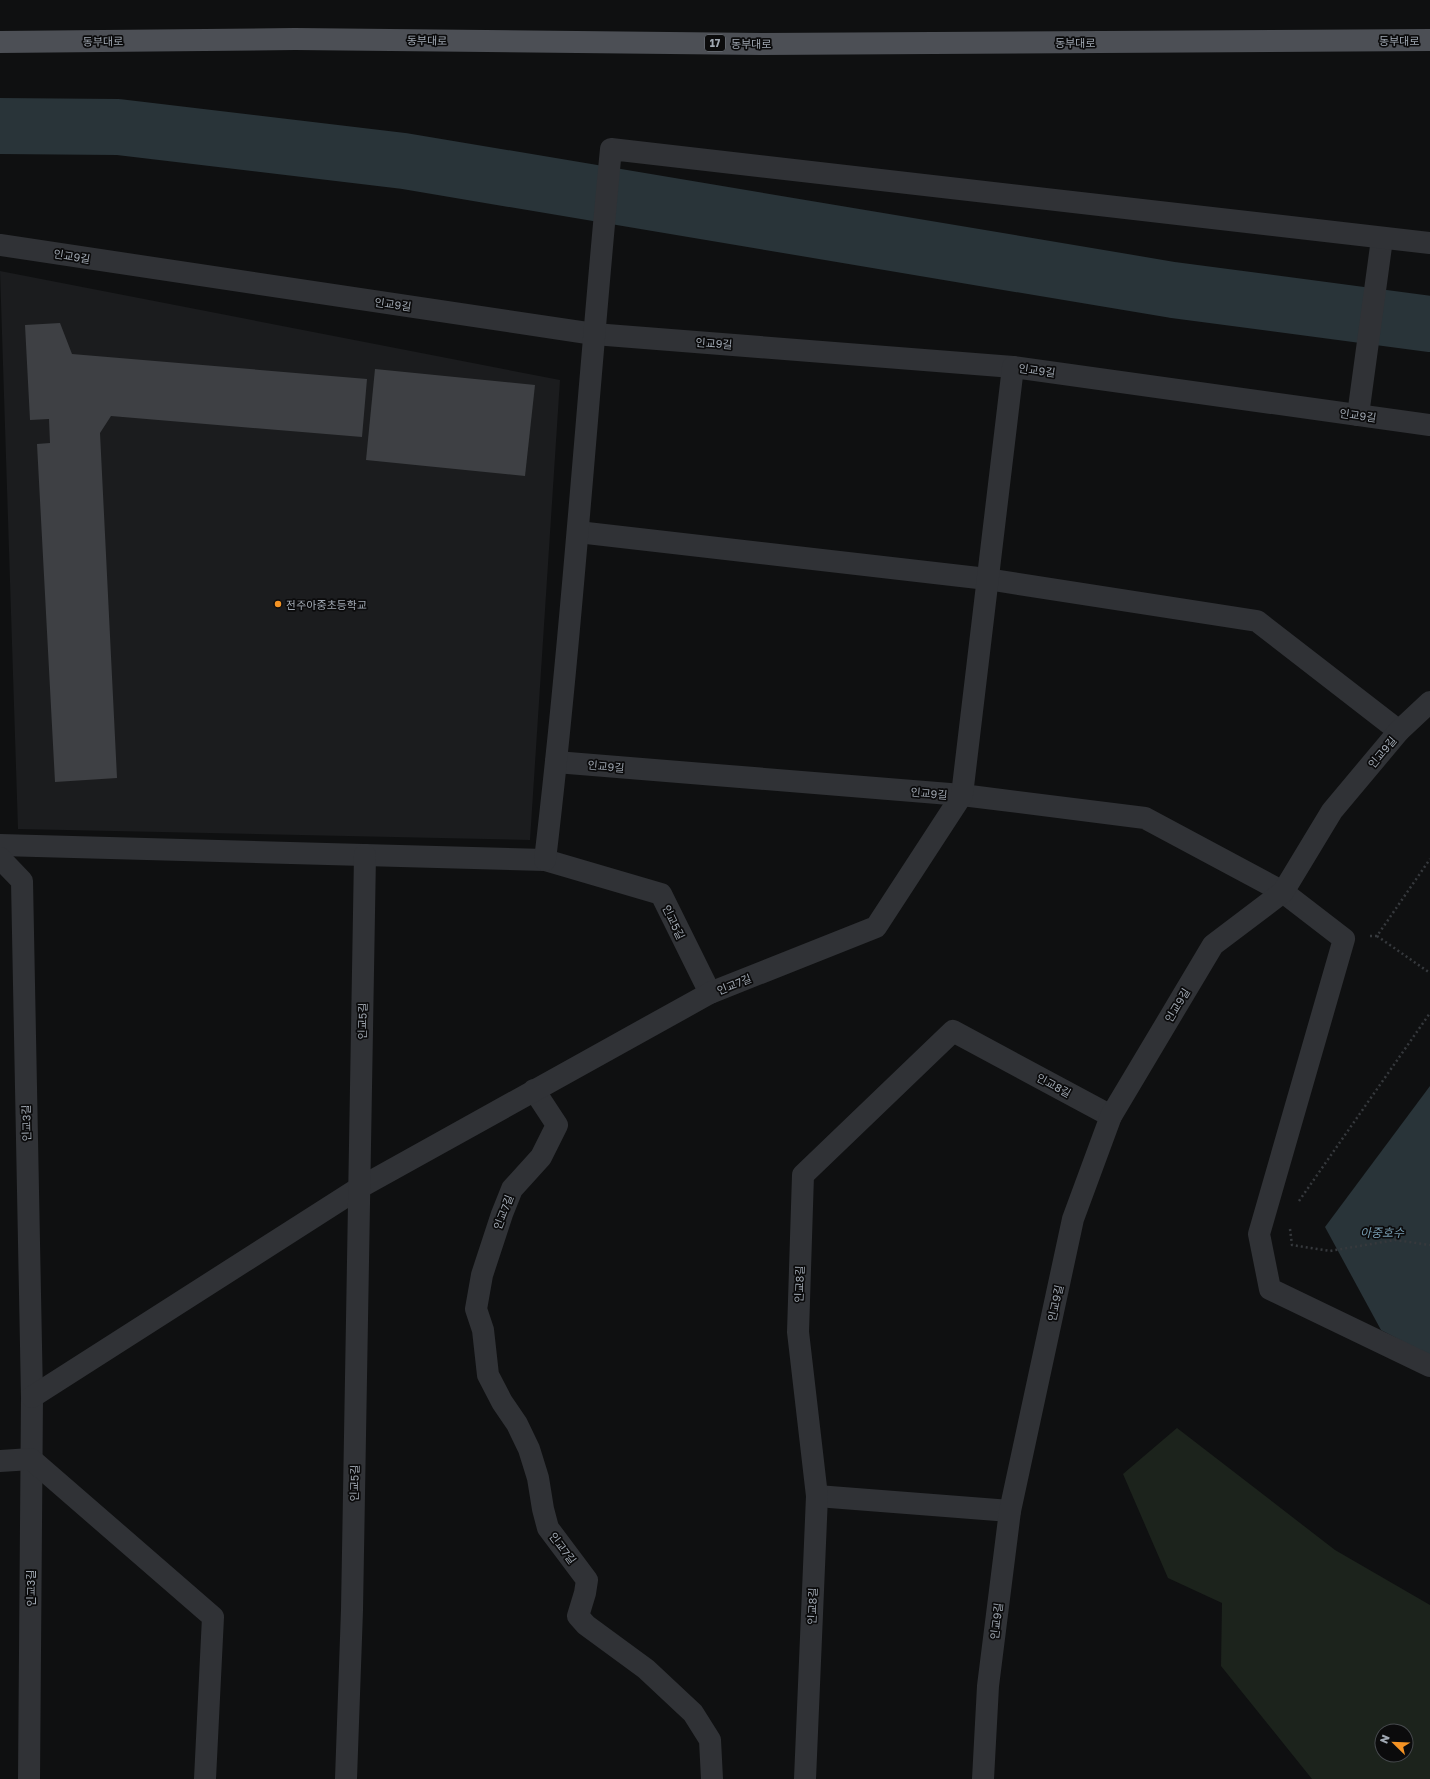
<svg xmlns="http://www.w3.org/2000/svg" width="1430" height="1779" font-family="'Golos Text','Noto Sans KR',sans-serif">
<rect width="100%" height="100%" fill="#0f1011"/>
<path fill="#1b1c1e" d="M0 271 560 380 530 840 18 829Z"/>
<path fill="#1c231c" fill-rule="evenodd" d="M1177 1428 1335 1550 1430 1605V1779H1312L1221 1666 1222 1603 1168 1578 1123 1474ZM1382 1731H1406V1755H1382Z"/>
<path fill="#293439" d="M1430 1086V1356L1381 1330 1325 1227Z"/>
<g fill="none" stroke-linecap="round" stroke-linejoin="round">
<path stroke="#293439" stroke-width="56" d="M0 126 118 127 404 161 1173 290 1430 324"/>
</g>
<g fill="#3e4044">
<path d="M60 323 72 354 367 379 362 437 111 416 100 433 117 778 55 782 37 444 50 443 49 419 30 420 25 325Z"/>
<path d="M375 369 535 385 525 476 366 460Z"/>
</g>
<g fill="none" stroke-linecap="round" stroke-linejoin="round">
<g stroke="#36393d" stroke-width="2.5" stroke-dasharray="2 3" stroke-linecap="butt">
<path d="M1370 936H1377L1430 859"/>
<path d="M1377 936 1430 973"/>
<path d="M1299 1201 1430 1013"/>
<path d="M1290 1229 1292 1245 1330 1251 1395 1240 1430 1245"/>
</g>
<g stroke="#303236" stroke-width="22">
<path d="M0 245 594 334 1013 367 1430 425"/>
<path d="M1358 415 1382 239"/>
<path d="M578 532 987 579 1257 621 1399 731"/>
<path d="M556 762 962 795 1145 818 1283 892 1344 939 1259 1234 1270 1289 1430 1366"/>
<path d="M0 845 545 860 661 894 710 993"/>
<path d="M0 858 22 881 32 1397 29 1779"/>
<path d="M545 860C573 624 588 386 611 149L1430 243"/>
<path d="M534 1090 557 1125 541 1157 512 1189 502 1214 482 1275 476 1309 483 1330 488 1375 502 1402 517 1424 529 1449 538 1478 543 1509 548 1528 587 1580 585 1593 578 1616 586 1625 646 1669 693 1713 710 1740 712 1779"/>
<path d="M32 1397 359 1188 710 993 876 927 962 795 1013 367"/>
<path d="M0 1461 31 1459 213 1617 205 1779"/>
<path d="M817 1496 1010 1511"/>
<path d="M346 1779 352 1610 365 855"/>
<path d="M805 1779 817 1496 798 1332 803 1175 953 1031 1111 1116"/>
<path d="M983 1779 988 1686 1010 1511 1073 1219 1111 1116 1213 945 1283 892 1332 811 1399 731 1430 702"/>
</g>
<path stroke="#4c4f55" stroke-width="22" d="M0 42 295 39 762 44 1430 40"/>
</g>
<circle fill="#f49324" stroke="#0b0b0c" stroke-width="1.5" cx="278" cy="604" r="4"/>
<g text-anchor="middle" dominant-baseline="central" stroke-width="3.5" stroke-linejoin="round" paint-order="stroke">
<rect fill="#0b0b0c" stroke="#737980" stroke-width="1" x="705" y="35" width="20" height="16" rx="3"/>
<g font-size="10" font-weight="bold" fill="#a0a8b2">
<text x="715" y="43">17</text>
</g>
<g font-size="11" fill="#a0a8b2" stroke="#0b0b0c">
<text transform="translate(427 40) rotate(1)">동부대로</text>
<text x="1399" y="40">동부대로</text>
<text transform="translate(103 41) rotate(-1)">동부대로</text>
<text x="1075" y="42">동부대로</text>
<text x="751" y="43">동부대로</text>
<text transform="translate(72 256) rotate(9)">인교9길</text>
<text transform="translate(393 304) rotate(8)">인교9길</text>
<text transform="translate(714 343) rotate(4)">인교9길</text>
<text transform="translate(1037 370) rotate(8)">인교9길</text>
<text transform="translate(1358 415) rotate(8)">인교9길</text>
<text transform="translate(1382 752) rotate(-50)">인교9길</text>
<text transform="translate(606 766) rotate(5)">인교9길</text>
<text transform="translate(929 793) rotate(5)">인교9길</text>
<text transform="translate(674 922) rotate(64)">인교5길</text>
<text transform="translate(734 984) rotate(-22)">인교7길</text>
<text transform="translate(1177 1005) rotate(-59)">인교9길</text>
<text transform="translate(362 1021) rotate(-89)">인교5길</text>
<text transform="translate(1054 1085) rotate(28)">인교8길</text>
<text transform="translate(26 1123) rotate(-91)">인교3길</text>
<text transform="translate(503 1212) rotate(-69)">인교7길</text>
<text transform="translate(799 1284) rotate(-88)">인교8길</text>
<text transform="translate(1055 1303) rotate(-78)">인교9길</text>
<text transform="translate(354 1483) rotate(-89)">인교5길</text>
<text transform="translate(563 1548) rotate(53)">인교7길</text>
<text transform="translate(30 1588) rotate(-90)">인교3길</text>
<text transform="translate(812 1606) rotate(-88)">인교8길</text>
<text transform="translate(996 1621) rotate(-83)">인교9길</text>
</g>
<g font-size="11" fill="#a0a8b2" stroke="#0b0b0c" text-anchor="start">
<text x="286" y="604">전주아중초등학교</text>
</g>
<g font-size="12" font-style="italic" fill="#769baf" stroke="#0b0b0c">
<text x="1382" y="1232">아중호수</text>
</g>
</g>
<g transform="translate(1394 1743) rotate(293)"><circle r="19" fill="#0b0b0c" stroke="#474a4e"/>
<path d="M0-3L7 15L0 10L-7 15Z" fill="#f49324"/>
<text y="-6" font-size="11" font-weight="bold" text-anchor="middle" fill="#a0a8b2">N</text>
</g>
</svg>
